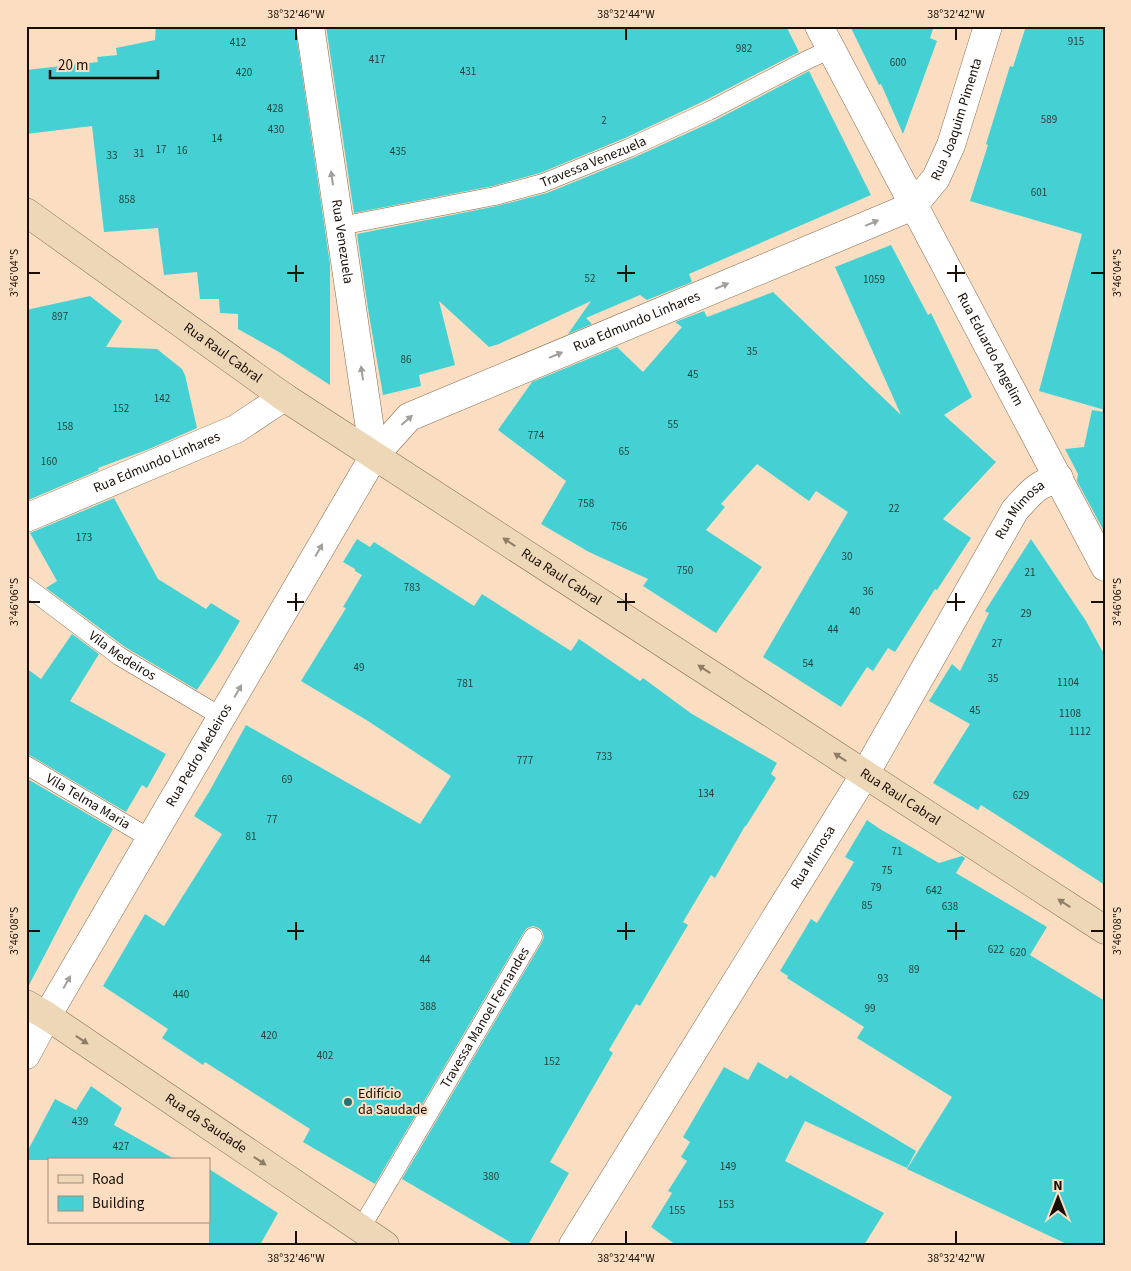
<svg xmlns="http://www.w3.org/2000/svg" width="1131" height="1271" font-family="'Source Sans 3',sans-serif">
<rect width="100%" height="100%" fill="#fbdec1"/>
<g fill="#45d1d3">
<path d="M156 26H295L330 264V385L279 352 238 329V314L220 313 219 299H200L197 272 164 275 158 228 104 232 92 126 26 134V70L98 62 97 57 117 55 116 48 155 40Z"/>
<path d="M326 26H786L799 52 704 101 625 138 540 173 493 186 354 213Z"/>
<path d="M850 26H934L930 38 937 41 903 134 881 84 879 85Z"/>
<path d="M1026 26H1105V410L1039 391 1082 234 970 201 988 145 986 144 1010 66 1013 67Z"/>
<path d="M809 71 871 195 689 274 692 282 647 300 640 295 586 318 592 324 568 334 591 301 499 344 489 347 439 301 455 365 419 375 421 386 383 395 369 315 357 234 497 206 547 193 633 158 714 121Z"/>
<path d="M891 245 928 315 931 313 972 397 944 415 996 462 943 519 971 538 937 590 935 589 895 652 888 648 873 671 867 667 841 707 763 657 848 512 816 491 809 501 757 464 721 504 725 507 706 530 762 567 716 633 643 586 648 579 589 552 541 524 566 481 498 430 532 382 617 347 643 372 682 327 675 322 704 311 707 317 773 292 901 415 835 267Z"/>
<path d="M90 296 122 321 106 347 157 349 182 369 185 375 197 428 149 449 98 468 99 470 26 501V310Z"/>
<path d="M1092 410 1105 412V533L1077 481 1078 474 1065 449 1084 447Z"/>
<path d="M114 498 158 579 206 609 211 603 240 621 218 658 197 690 125 647 46 588 57 581 30 533Z"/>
<path d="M357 539 370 547 374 542 474 606 482 594 571 651 579 639 640 681 643 678 692 714 777 763 771 774 776 778 746 826H745L715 878 711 875 683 922 688 925 640 1006 636 1004 609 1050 613 1053 550 1162 569 1173 528 1245H515L402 1179 542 942 544 937 542 931 539 928 533 926 527 928 524 932 375 1184 303 1142 310 1129 205 1062 203 1065 162 1038 168 1029 103 986 145 914 164 926 222 834 194 816 209 792 246 725 420 824 451 776 368 721 301 681 346 608 343 607 362 575 355 571V569L343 562Z"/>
<path d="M1031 539 1086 621 1105 656V885L981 805 978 810 933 783 970 724 929 701 952 664 960 671 989 613 985 611Z"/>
<path d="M72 634 99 654 70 701 166 754 147 788 142 785 126 812 31 756 26 754V668L41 679Z"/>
<path d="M26 778 113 829 78 891 27 989 26 988Z"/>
<path d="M867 820 880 829 939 863 962 856 965 858 956 873 1047 927 1030 955 1105 1001V1245H1069L907 1169 952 1097 857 1038 864 1027 787 978 788 976 780 971 811 919 817 923 854 862 845 857Z"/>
<path d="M758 1062 787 1079 790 1075 916 1151 907 1168 805 1121 785 1161 884 1213 864 1245H676L651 1227 672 1193 668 1191 687 1161 681 1157 690 1142 683 1137 724 1067 748 1080Z"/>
<path d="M91 1086 122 1108 114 1125 176 1160H26V1154L55 1099 76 1110Z"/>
<path d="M209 1169 278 1213 260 1245H209Z"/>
</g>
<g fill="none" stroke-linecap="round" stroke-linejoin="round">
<defs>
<g id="service">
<path id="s1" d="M340 226 495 196 543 183 629 148 709 111 805 61 831 49"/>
<path id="s2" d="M26 586 119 656 222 717"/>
<path id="s3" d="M26 765 151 839"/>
<path id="s4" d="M361 1228 533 937"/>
</g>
<g id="minor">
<path id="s5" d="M310 26 374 456"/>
<path id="s6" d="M819 26 1105 567"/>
<path id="s7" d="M26 518 236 429 284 397"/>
<path id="s8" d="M26 1055 47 1016 374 456 409 417 913 206 936 178 951 145 988 26"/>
<path id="s9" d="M573 1245 865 774 1015 510C1031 493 1035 485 1059 478"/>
</g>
<g id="secondary">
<path id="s10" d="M26 212 284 397 1105 930"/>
<path id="s11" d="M26 1004 47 1016 385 1245"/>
</g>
</defs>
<use href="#service" stroke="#846b51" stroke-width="19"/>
<use href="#minor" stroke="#846b51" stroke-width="29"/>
<use href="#secondary" stroke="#846b51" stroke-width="29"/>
<use href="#service" stroke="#fff" stroke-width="18"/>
<use href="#minor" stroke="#fff" stroke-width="28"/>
<use href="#secondary" stroke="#edd7b6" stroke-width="28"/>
</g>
<defs><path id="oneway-solid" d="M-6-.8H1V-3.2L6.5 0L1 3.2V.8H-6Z" transform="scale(1.25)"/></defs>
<g fill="#a39f9b">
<use href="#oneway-solid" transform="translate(332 178) rotate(-98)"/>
<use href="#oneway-solid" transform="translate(872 223) rotate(-23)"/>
<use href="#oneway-solid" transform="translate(722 286) rotate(-23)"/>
<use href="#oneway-solid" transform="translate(556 355) rotate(-23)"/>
<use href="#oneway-solid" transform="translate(362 373) rotate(-98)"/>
<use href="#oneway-solid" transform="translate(407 420) rotate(-41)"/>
<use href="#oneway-solid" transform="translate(319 550) rotate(-60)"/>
<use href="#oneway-solid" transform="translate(238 691) rotate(-60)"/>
<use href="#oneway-solid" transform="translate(67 982) rotate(-60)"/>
</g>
<g fill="#8e7d67">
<use href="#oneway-solid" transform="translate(509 542) rotate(-147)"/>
<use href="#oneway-solid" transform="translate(704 669) rotate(-147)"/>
<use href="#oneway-solid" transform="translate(840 757) rotate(-147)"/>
<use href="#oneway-solid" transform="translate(1064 903) rotate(-147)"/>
<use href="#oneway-solid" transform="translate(82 1040) rotate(34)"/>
<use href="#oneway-solid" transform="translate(260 1161) rotate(34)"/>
</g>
<path fill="none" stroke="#190f06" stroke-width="2" d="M296 28V40M626 28V40M956 28V40M296 265V282M626 265V282M956 265V282M28 273H40M287 273H304M617 273H635M947 273H965M1091 273H1104M296 593V611M626 593V611M956 593V611M28 602H40M287 602H304M617 602H635M947 602H965M1091 602H1104M296 922V940M626 922V940M956 922V940M28 931H40M287 931H304M617 931H635M947 931H965M1091 931H1104M296 1231V1244M626 1231V1244M956 1231V1244"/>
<circle fill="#267172" stroke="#fbdec1" stroke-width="2" cx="348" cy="1102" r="5"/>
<g text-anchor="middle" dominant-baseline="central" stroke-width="4" stroke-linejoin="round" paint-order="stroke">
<g font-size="11" fill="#244039">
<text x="1076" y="41">915</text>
<text x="238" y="42">412</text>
<text x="744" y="48">982</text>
<text x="377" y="59">417</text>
<text x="898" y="62">600</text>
<text x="468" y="71">431</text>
<text x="244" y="72">420</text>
<text x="275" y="108">428</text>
<text x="1049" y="119">589</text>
<text x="604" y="120">2</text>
<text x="276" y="129">430</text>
<text x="217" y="138">14</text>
<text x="161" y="149">17</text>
<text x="182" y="150">16</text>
<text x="398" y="151">435</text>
<text x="139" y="153">31</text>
<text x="112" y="155">33</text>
<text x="1039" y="192">601</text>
<text x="127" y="199">858</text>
<text x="590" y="278">52</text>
<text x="874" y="279">1059</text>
<text x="60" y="316">897</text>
<text x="752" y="351">35</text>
<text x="406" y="359">86</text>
<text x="693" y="374">45</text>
<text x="162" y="398">142</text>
<text x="121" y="408">152</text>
<text x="673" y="424">55</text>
<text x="65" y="426">158</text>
<text x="536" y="435">774</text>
<text x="624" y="451">65</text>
<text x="49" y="461">160</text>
<text x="586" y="503">758</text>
<text x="894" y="508">22</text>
<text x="619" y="526">756</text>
<text x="84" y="537">173</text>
<text x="847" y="556">30</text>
<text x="685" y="570">750</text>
<text x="1030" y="572">21</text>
<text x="412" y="587">783</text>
<text x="868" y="591">36</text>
<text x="855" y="611">40</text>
<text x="1026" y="613">29</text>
<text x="833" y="629">44</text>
<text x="997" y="643">27</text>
<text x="808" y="663">54</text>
<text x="359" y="667">49</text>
<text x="993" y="678">35</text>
<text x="1068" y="682">1104</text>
<text x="465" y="683">781</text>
<text x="975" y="710">45</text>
<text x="1070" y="713">1108</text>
<text x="1080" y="731">1112</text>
<text x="604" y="756">733</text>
<text x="525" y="760">777</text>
<text x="287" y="779">69</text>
<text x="706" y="793">134</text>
<text x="1021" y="795">629</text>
<text x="272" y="819">77</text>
<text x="251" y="836">81</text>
<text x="897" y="851">71</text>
<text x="887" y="870">75</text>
<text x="876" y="887">79</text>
<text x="934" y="890">642</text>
<text x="867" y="905">85</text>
<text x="950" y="906">638</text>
<text x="996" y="949">622</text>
<text x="1018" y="952">620</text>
<text x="425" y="959">44</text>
<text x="914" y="969">89</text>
<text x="883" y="978">93</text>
<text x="181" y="994">440</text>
<text x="428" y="1006">388</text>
<text x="870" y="1008">99</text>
<text x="269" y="1035">420</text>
<text x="325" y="1055">402</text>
<text x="552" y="1061">152</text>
<text x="80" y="1121">439</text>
<text x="121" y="1146">427</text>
<text x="728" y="1166">149</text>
<text x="491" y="1176">380</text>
<text x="726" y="1204">153</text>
<text x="677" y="1210">155</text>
</g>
<g font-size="14" fill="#190f06" stroke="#fbdec1">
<text stroke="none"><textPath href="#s8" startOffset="1390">Rua Joaquim Pimenta</textPath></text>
<text stroke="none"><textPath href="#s1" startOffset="262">Travessa Venezuela</textPath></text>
<text stroke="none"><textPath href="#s5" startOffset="218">Rua Venezuela</textPath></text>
<text stroke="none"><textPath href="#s8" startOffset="992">Rua Edmundo Linhares</textPath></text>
<text stroke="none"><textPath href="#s6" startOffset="366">Rua Eduardo Angelim</textPath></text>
<text stroke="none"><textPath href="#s10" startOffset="242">Rua Raul Cabral</textPath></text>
<text stroke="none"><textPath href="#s7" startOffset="142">Rua Edmundo Linhares</textPath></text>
<text stroke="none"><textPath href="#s9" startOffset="861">Rua Mimosa</textPath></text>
<text stroke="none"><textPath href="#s10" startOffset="648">Rua Raul Cabral</textPath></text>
<text stroke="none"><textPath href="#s2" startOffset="119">Vila Medeiros</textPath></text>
<text stroke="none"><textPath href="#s8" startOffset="346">Rua Pedro Medeiros</textPath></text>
<text stroke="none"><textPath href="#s10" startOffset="1052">Rua Raul Cabral</textPath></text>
<text stroke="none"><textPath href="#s3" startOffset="72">Vila Telma Maria</textPath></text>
<text stroke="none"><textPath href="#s9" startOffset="456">Rua Mimosa</textPath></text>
<text stroke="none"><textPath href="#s4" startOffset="244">Travessa Manoel Fernandes</textPath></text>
<text stroke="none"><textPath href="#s11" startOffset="216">Rua da Saudade</textPath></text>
</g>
<g font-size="14" fill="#190f06" stroke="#fbdec1" text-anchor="start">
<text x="358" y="1094">Edifício<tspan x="358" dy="16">da Saudade</tspan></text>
</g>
</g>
<rect width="1131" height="1271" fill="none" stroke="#fbdec1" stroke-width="55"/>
<rect x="48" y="1158" width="162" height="65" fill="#fbdec1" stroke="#a18b76"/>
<rect x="58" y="1175" width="25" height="8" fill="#edd7b6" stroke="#a18b76"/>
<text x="92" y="1184" font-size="15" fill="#190f06">Road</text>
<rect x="58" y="1196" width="25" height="15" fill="#45d1d3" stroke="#a18b76"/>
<text x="92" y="1208" font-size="15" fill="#190f06">Building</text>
<g transform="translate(1058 1198)" stroke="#fbdec1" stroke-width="4" paint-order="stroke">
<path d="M0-4L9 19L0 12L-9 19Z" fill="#190f06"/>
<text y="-8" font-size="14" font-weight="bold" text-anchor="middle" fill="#190f06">N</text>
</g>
<path d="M50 70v8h108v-8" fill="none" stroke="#190f06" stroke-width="2.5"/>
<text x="58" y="70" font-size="15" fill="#190f06" stroke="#fbdec1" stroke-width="4" paint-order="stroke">20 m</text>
<rect x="28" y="28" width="1076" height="1216" fill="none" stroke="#190f06" stroke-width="2"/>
<g font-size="12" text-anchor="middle" fill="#190f06">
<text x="296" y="18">38°32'46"W</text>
<text x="626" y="18">38°32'44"W</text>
<text x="956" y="18">38°32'42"W</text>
<text transform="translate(14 273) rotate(-90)" y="4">3°46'04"S</text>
<text transform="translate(1117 273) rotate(-90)" y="4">3°46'04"S</text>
<text transform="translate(14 602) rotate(-90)" y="4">3°46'06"S</text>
<text transform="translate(1117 602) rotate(-90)" y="4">3°46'06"S</text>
<text transform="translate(14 931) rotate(-90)" y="4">3°46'08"S</text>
<text transform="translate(1117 931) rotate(-90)" y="4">3°46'08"S</text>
<text x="296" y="1262">38°32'46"W</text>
<text x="626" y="1262">38°32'44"W</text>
<text x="956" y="1262">38°32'42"W</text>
</g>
</svg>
